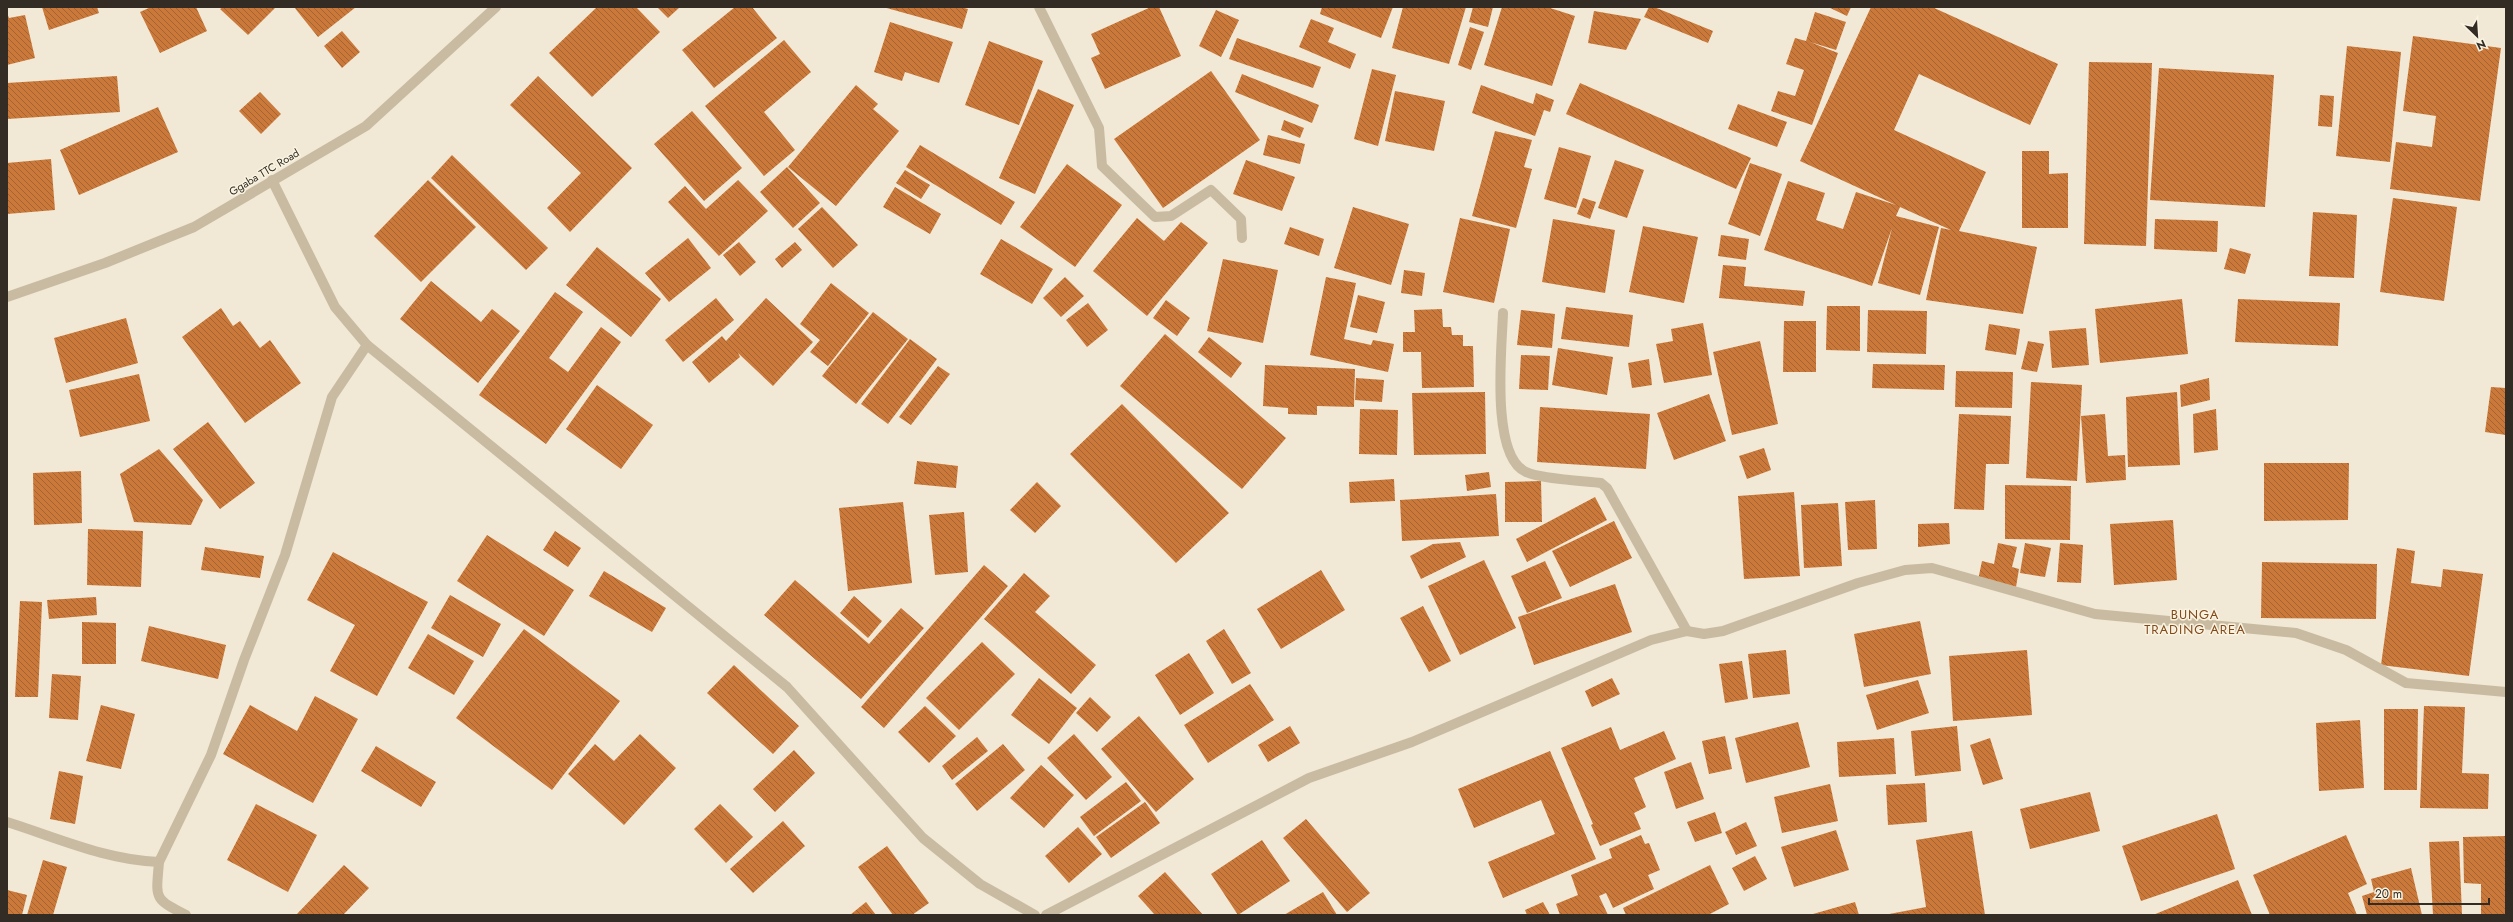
<svg xmlns="http://www.w3.org/2000/svg" width="2513" height="922" font-family="Jost,sans-serif">
<defs>
<pattern id="building-back-hatch" width="6" height="6" patternUnits="userSpaceOnUse"><rect width="6" height="6" fill="#ca793a"/><path d="M-1 5l2 2M0 0l6 6M5-1l2 2" fill="none" stroke="#a56331"/></pattern>
</defs>
<rect width="100%" height="100%" fill="#f1e9d5"/>
<g fill="url(#building-back-hatch)">
<path d="M42 7H97L99 13 49 30Z"/>
<path d="M151 7H196L207 31 160 53 140 12Z"/>
<path d="M223 7H273L275 8 248 35 220 9Z"/>
<path d="M294 7H356L318 37Z"/>
<path d="M597 7H636L660 32 592 97 549 53Z"/>
<path d="M657 7H680L668 18Z"/>
<path d="M735 7H752L777 38 714 88 682 50Z"/>
<path d="M883 7H961L968 9 962 29Z"/>
<path d="M1151 7H1159L1181 56 1105 89 1091 58 1100 54 1091 34Z"/>
<path d="M1322 7H1393L1381 38 1320 14Z"/>
<path d="M1403 7H1466L1449 64 1392 48Z"/>
<path d="M1473 7H1493L1488 27 1469 22Z"/>
<path d="M1502 7H1547L1575 16 1552 86 1484 65Z"/>
<path d="M1649 7H1654L1713 31 1708 43 1644 17Z"/>
<path d="M1828 7H1851L1847 16Z"/>
<path d="M1871 7H1932L2058 64 2030 125 1919 74 1894 130 1986 172 1959 231 2037 247 2023 314 1926 300 1941 228 1951 230 1900 207 1896 216 1939 227 1920 295 1878 283 1892 228 1872 286 1764 250 1788 181 1825 193 1816 220 1843 229 1856 192 1896 205 1800 161Z"/>
<path d="M1216 10 1239 20 1221 57 1199 46Z"/>
<path d="M1594 11 1641 19 1626 50 1588 43Z"/>
<path d="M1815 12 1846 22 1836 50 1810 42 1838 53 1812 125 1771 111 1778 91 1795 96 1804 70 1786 64 1795 38 1806 41Z"/>
<path d="M7 13 9 18 25 15 35 58 7 65Z"/>
<path d="M1311 19 1334 28 1328 42 1356 54 1350 69 1299 47Z"/>
<path d="M890 22 953 42 939 83 905 72 902 81 874 72Z"/>
<path d="M1470 27 1484 32 1471 70 1458 65Z"/>
<path d="M342 31 360 52 342 68 324 46Z"/>
<path d="M2413 36 2501 48 2480 201 2390 189 2396 142 2432 147 2436 116 2403 111Z"/>
<path d="M1237 38 1321 67 1313 88 1229 59Z"/>
<path d="M784 40 811 72 764 112 795 150 764 176 705 106Z"/>
<path d="M989 41 1043 61 1019 125 965 105Z"/>
<path d="M2347 46 2401 52 2390 162 2336 156Z"/>
<path d="M2089 62 2152 63 2146 246 2084 244Z"/>
<path d="M2159 68 2274 75 2265 207 2150 200Z"/>
<path d="M1372 69 1396 75 1378 146 1354 139Z"/>
<path d="M1211 71 1260 140 1163 208 1114 139Z"/>
<path d="M1242 74 1319 105 1312 123 1235 92Z"/>
<path d="M117 76 120 112 7 119V83Z"/>
<path d="M538 76 632 168 570 232 547 208 581 173 510 105Z"/>
<path d="M1580 83 1751 158 1736 189 1566 114Z"/>
<path d="M856 85 878 104 873 109 899 131 836 206 788 167Z"/>
<path d="M1481 85 1533 104 1536 93 1554 100 1550 112 1544 110 1535 136 1472 113Z"/>
<path d="M1038 89 1074 105 1035 194 999 178Z"/>
<path d="M1395 91 1445 101 1434 151 1385 141Z"/>
<path d="M260 92 281 114 261 134 239 111Z"/>
<path d="M2320 95 2334 96 2332 127 2318 126Z"/>
<path d="M1738 104 1787 122 1777 147 1728 129Z"/>
<path d="M158 107 178 152 79 195 60 150Z"/>
<path d="M692 111 742 168 704 201 654 144Z"/>
<path d="M1284 120 1304 128 1300 138 1281 130Z"/>
<path d="M1495 131 1532 140 1524 167 1532 169 1516 228 1472 216Z"/>
<path d="M1268 135 1305 144 1300 164 1263 155Z"/>
<path d="M920 145 1015 202 1001 225 906 167Z"/>
<path d="M1559 147 1591 156 1576 208 1544 199Z"/>
<path d="M2022 151H2049V174L2068 173V228H2022Z"/>
<path d="M452 155 548 248 526 270 431 178Z"/>
<path d="M51 159 55 210 7 214V163Z"/>
<path d="M1246 160 1295 177 1282 211 1233 194Z"/>
<path d="M1615 160 1644 170 1627 218 1598 208Z"/>
<path d="M1750 163 1782 174 1760 236 1728 224Z"/>
<path d="M1067 164 1122 205 1075 267 1020 227Z"/>
<path d="M787 167 820 203 793 228 760 192Z"/>
<path d="M905 170 930 185 921 199 896 183Z"/>
<path d="M428 180 476 227 421 282 374 236Z"/>
<path d="M738 180 768 211 719 256 668 202 685 186 706 209Z"/>
<path d="M895 187 941 214 930 234 883 207Z"/>
<path d="M1583 198 1596 202 1590 219 1577 214Z"/>
<path d="M2393 198 2457 207 2444 301 2380 292Z"/>
<path d="M822 207 858 245 833 268 798 229Z"/>
<path d="M1353 207 1409 224 1391 285 1334 268Z"/>
<path d="M2313 212 2357 215 2354 278 2309 276Z"/>
<path d="M1137 218 1164 241 1181 222 1208 243 1147 316 1093 271Z"/>
<path d="M1460 218 1510 229 1494 303 1443 292Z"/>
<path d="M1553 219 1615 230 1605 293 1542 282Z"/>
<path d="M2155 219 2218 221 2217 252 2154 249Z"/>
<path d="M1643 226 1698 237 1684 303 1629 292Z"/>
<path d="M1290 227 1324 239 1319 256 1284 244Z"/>
<path d="M1721 235 1749 239 1746 260 1718 256Z"/>
<path d="M688 238 711 268 669 302 645 273Z"/>
<path d="M1001 239 1053 269 1032 304 980 274Z"/>
<path d="M739 242 756 262 740 276 723 255Z"/>
<path d="M795 242 802 250 782 268 775 259Z"/>
<path d="M597 247 661 299 631 337 566 285Z"/>
<path d="M2230 248 2251 254 2245 274 2224 269Z"/>
<path d="M1223 259 1278 270 1263 343 1207 331Z"/>
<path d="M1723 265 1746 267 1744 286 1805 291 1803 306 1719 298Z"/>
<path d="M1404 270 1425 273 1422 296 1401 293Z"/>
<path d="M1065 277 1084 296 1061 317 1043 298Z"/>
<path d="M1326 277 1356 283 1344 339 1371 345 1373 340 1394 344 1388 372 1310 355Z"/>
<path d="M431 281 481 322 492 309 520 331 478 383 400 319Z"/>
<path d="M831 283 869 313 828 366 810 352 820 340 800 324Z"/>
<path d="M555 292 583 312 549 358 568 372 601 327 621 342 546 444 479 395Z"/>
<path d="M1358 295 1385 302 1377 333 1350 327Z"/>
<path d="M716 298 734 320 683 362 665 340Z"/>
<path d="M766 298 813 342 773 386 738 353 740 357 709 383 692 362 722 336 726 341Z"/>
<path d="M2182 299 2188 354 2100 363 2095 309Z"/>
<path d="M2238 299 2340 303 2338 346 2235 342Z"/>
<path d="M1166 300 1190 318 1177 336 1153 318Z"/>
<path d="M1088 303 1108 330 1087 347 1066 320Z"/>
<path d="M1827 306H1860V351L1826 350Z"/>
<path d="M1566 307 1633 315 1629 347 1561 339Z"/>
<path d="M221 308 233 326 240 321 260 348 270 340 301 383 245 423 182 337Z"/>
<path d="M1442 309 1443 327H1451L1452 335H1463V346H1473L1474 387 1422 388 1421 352H1403V332H1415L1414 310Z"/>
<path d="M1521 310 1555 314 1552 348 1517 345Z"/>
<path d="M1868 310 1927 311 1926 354 1867 352Z"/>
<path d="M873 312 908 339 856 404 822 376Z"/>
<path d="M126 318 138 363 66 383 54 338Z"/>
<path d="M1784 321H1816V372H1783Z"/>
<path d="M1703 323 1712 375 1664 383 1656 344 1673 341 1671 329Z"/>
<path d="M1989 324 2020 329 2016 355 1985 350Z"/>
<path d="M2086 328 2089 365 2052 368 2049 331Z"/>
<path d="M1165 334 1286 438 1242 489 1120 386Z"/>
<path d="M1209 337 1242 363 1231 378 1198 352Z"/>
<path d="M910 339 937 359 888 424 861 404Z"/>
<path d="M1760 341 1778 424 1732 435 1713 352Z"/>
<path d="M2028 341 2044 344 2037 372 2021 369Z"/>
<path d="M1558 348 1613 357 1607 395 1552 385Z"/>
<path d="M1521 355 1550 356 1548 390 1519 389Z"/>
<path d="M1649 359 1652 385 1632 388 1628 363Z"/>
<path d="M1873 364 1945 365 1944 390 1872 388Z"/>
<path d="M1265 365 1355 369 1354 407 1317 406V415L1288 414V408L1263 406Z"/>
<path d="M938 366 950 374 911 425 899 417Z"/>
<path d="M1956 371 2013 372 2012 408 1955 407Z"/>
<path d="M139 374 150 421 80 437 69 390Z"/>
<path d="M1356 378 1384 380 1382 402 1355 400Z"/>
<path d="M2209 378 2210 400 2181 407 2180 385Z"/>
<path d="M2031 382 2082 385 2077 481 2026 478Z"/>
<path d="M597 385 653 425 621 469 566 429Z"/>
<path d="M2491 387 2506 388V435L2485 432Z"/>
<path d="M1485 392 1486 454 1414 455 1412 393Z"/>
<path d="M2177 392 2180 465 2128 467 2126 397Z"/>
<path d="M1709 394 1726 441 1674 460 1657 413Z"/>
<path d="M1122 404 1229 513 1176 563 1070 454Z"/>
<path d="M1540 407 1650 414 1646 469 1537 462Z"/>
<path d="M1360 409 1398 410 1397 455 1359 454Z"/>
<path d="M2216 409 2218 450 2194 453 2193 414Z"/>
<path d="M1959 414 2011 416 2009 464H1986L1984 510 1954 509Z"/>
<path d="M2105 414 2108 456 2125 455 2126 480 2086 483 2081 416Z"/>
<path d="M208 422 255 483 220 509 173 449Z"/>
<path d="M1764 448 1771 470 1747 479 1739 456Z"/>
<path d="M159 449 203 500 191 525 134 522 120 474Z"/>
<path d="M917 461 958 466 956 488 914 484Z"/>
<path d="M2264 463H2349L2348 520 2264 521Z"/>
<path d="M81 471 82 523 34 525 33 473Z"/>
<path d="M1489 472 1491 487 1467 491 1465 475Z"/>
<path d="M1394 479 1395 501 1350 503 1349 482Z"/>
<path d="M1541 481 1542 522H1505V482Z"/>
<path d="M1037 482 1061 506 1035 533 1010 510Z"/>
<path d="M2005 485 2071 486 2070 540 2005 539Z"/>
<path d="M1794 492 1800 576 1744 579 1738 496Z"/>
<path d="M1496 494 1499 536 1402 541 1400 500Z"/>
<path d="M1595 497 1607 520 1527 562 1516 539Z"/>
<path d="M1875 500 1877 549 1848 550 1845 502Z"/>
<path d="M903 502 912 583 848 591 839 508Z"/>
<path d="M1838 503 1842 566 1804 568 1801 505Z"/>
<path d="M964 512 968 572 935 575 929 515Z"/>
<path d="M2173 520 2177 580 2114 585 2110 524Z"/>
<path d="M1614 521 1632 558 1570 587 1552 551Z"/>
<path d="M1949 523 1950 544 1918 547V524Z"/>
<path d="M88 529 143 531 141 587 87 585Z"/>
<path d="M555 531 581 548 568 567 543 550Z"/>
<path d="M487 535 574 590 544 636 457 581Z"/>
<path d="M1460 542 1466 557 1421 579 1410 556 1433 544Z"/>
<path d="M1998 543 2017 547 2012 567 2019 569 2016 587 1978 580 1982 561 1994 564Z"/>
<path d="M2025 543 2051 548 2045 577 2020 573Z"/>
<path d="M2060 543 2083 545 2081 583 2057 582Z"/>
<path d="M205 547 264 556 260 578 201 570Z"/>
<path d="M2397 548 2415 551 2411 583 2441 587 2443 569 2483 574 2469 676 2381 665Z"/>
<path d="M333 552 428 602 377 696 330 671 355 625 307 600Z"/>
<path d="M1484 560 1516 628 1460 655 1428 586Z"/>
<path d="M1545 561 1562 598 1527 613 1511 576Z"/>
<path d="M2262 562 2377 564 2376 619 2261 618Z"/>
<path d="M984 565 1008 586 884 728 861 707Z"/>
<path d="M1321 570 1345 610 1281 649 1257 609Z"/>
<path d="M604 571 666 608 652 632 589 596Z"/>
<path d="M1024 573 1050 596 1035 612 1096 665 1071 694 984 619Z"/>
<path d="M795 580 869 644 901 608 924 628 861 699 764 615Z"/>
<path d="M1615 584 1632 632 1534 665 1518 617Z"/>
<path d="M450 595 501 624 483 657 431 628Z"/>
<path d="M854 596 882 621 868 638 840 613Z"/>
<path d="M96 597 97 615 49 619 47 600Z"/>
<path d="M20 601 42 602 38 697H15Z"/>
<path d="M1423 606 1451 661 1429 672 1400 618Z"/>
<path d="M1920 621 1931 674 1864 687 1854 634Z"/>
<path d="M82 622 116 623V664H82Z"/>
<path d="M149 626 226 645 218 679 141 661Z"/>
<path d="M524 629 620 701 552 790 456 718Z"/>
<path d="M1224 629 1251 673 1232 684 1206 641Z"/>
<path d="M428 634 474 661 454 695 408 668Z"/>
<path d="M982 642 1015 674 959 730 926 698Z"/>
<path d="M1786 650 1790 694 1753 698 1748 654Z"/>
<path d="M2027 650 2032 715 1953 721 1949 656Z"/>
<path d="M1189 653 1214 693 1180 715 1155 675Z"/>
<path d="M1742 661 1748 699 1725 703 1719 664Z"/>
<path d="M734 665 799 726 773 754 707 693Z"/>
<path d="M52 674 81 676 78 720 49 718Z"/>
<path d="M1039 678 1077 708 1049 744 1011 715Z"/>
<path d="M1612 678 1620 694 1592 707 1585 691Z"/>
<path d="M1918 680 1929 713 1877 730 1866 695Z"/>
<path d="M1250 684 1274 720 1208 763 1184 725Z"/>
<path d="M315 696 358 719 313 803 223 754 250 705 297 731Z"/>
<path d="M1090 697 1111 717 1097 732 1076 713Z"/>
<path d="M101 705 135 714 121 769 86 761Z"/>
<path d="M925 706 956 736 929 763 898 732Z"/>
<path d="M2424 706 2465 707 2462 773 2489 774 2488 809 2420 808Z"/>
<path d="M2384 709H2418L2417 790H2384Z"/>
<path d="M1139 716 1194 779 1156 812 1101 749Z"/>
<path d="M2360 720 2364 788 2319 791 2316 723Z"/>
<path d="M1798 722 1810 767 1746 783 1735 738Z"/>
<path d="M1290 726 1300 743 1268 762 1258 745Z"/>
<path d="M1957 726 1961 771 1915 776 1911 731Z"/>
<path d="M1611 727 1620 750 1664 731 1676 759 1634 778 1646 807 1634 813 1641 829 1600 846 1591 825 1593 824 1561 748Z"/>
<path d="M640 734 676 768 624 825 568 774 595 744 614 761Z"/>
<path d="M1074 734 1112 777 1086 800 1047 758Z"/>
<path d="M1725 736 1732 769 1709 774 1702 741Z"/>
<path d="M977 737 988 751 952 780 942 766Z"/>
<path d="M1894 738 1896 774 1839 777 1837 742Z"/>
<path d="M1990 738 2003 779 1983 785 1970 745Z"/>
<path d="M1003 744 1025 770 977 811 955 784Z"/>
<path d="M376 746 436 782 421 807 361 771Z"/>
<path d="M794 750 815 773 775 812 753 789Z"/>
<path d="M1550 751 1596 859 1503 898 1488 862 1555 834 1541 800 1474 828 1458 789Z"/>
<path d="M1691 762 1704 799 1676 809 1664 772Z"/>
<path d="M1041 765 1074 795 1044 828 1010 798Z"/>
<path d="M59 771 83 776 75 824 50 819Z"/>
<path d="M1126 782 1141 801 1094 836 1080 817Z"/>
<path d="M1925 783 1927 822 1888 825 1886 785Z"/>
<path d="M1830 784 1838 821 1782 833 1774 797Z"/>
<path d="M2090 792 2100 831 2030 849 2020 809Z"/>
<path d="M1145 802 1160 823 1111 858 1096 837Z"/>
<path d="M256 804 317 835 288 892 227 860Z"/>
<path d="M720 804 753 837 726 863 694 829Z"/>
<path d="M1715 812 1722 833 1695 842 1687 822Z"/>
<path d="M2217 814 2235 869 2141 901 2122 846Z"/>
<path d="M1306 819 1370 893 1347 912 1283 838Z"/>
<path d="M783 821 805 846 753 893 730 869Z"/>
<path d="M1746 822 1757 846 1736 855 1725 832Z"/>
<path d="M1078 827 1102 854 1069 883 1045 856Z"/>
<path d="M1836 830 1849 870 1794 887 1781 847Z"/>
<path d="M1972 831 1985 915H1884L1926 907 1916 840Z"/>
<path d="M1641 835 1645 844 1649 843 1660 870 1648 875 1654 889 1613 908 1606 893 1599 896 1608 915H1560L1556 904 1578 895 1571 875 1612 858 1609 849Z"/>
<path d="M2346 835 2367 884 2348 893 2357 915H2270L2253 875Z"/>
<path d="M2506 836V915H2481V884L2464 883 2463 837Z"/>
<path d="M1262 840 1290 881 1238 915 1211 874Z"/>
<path d="M2459 841 2462 915H2433L2429 842Z"/>
<path d="M887 846 929 903 912 915H893L858 867Z"/>
<path d="M1755 856 1767 879 1744 891 1732 868Z"/>
<path d="M43 860 67 867 53 915H27Z"/>
<path d="M344 865 369 888 343 915H296Z"/>
<path d="M1710 865 1729 904 1708 915H1626L1623 908Z"/>
<path d="M2411 868 2422 915H2367L2362 896 2374 892 2371 879Z"/>
<path d="M1165 872 1203 915H1155L1138 896Z"/>
<path d="M2238 880 2252 915H2153Z"/>
<path d="M7 890 27 895 22 915H7Z"/>
<path d="M1323 892 1337 915H1284Z"/>
<path d="M866 902 876 915H850Z"/>
<path d="M1543 902 1550 915H1527L1525 910Z"/>
<path d="M1855 902 1859 915H1814L1813 914Z"/>
</g>
<g fill="none" stroke-linecap="round" stroke-linejoin="round">
<g stroke="#c9bba1" stroke-width="10">
<path d="M1039 7 1099 128 1102 166 1155 217 1171 216 1211 190 1241 219 1242 238"/>
<path d="M272 180 335 307 367 345 787 687 923 838 980 884 1035 915"/>
<path d="M1503 313C1502 346 1490 456 1526 472 1540 479 1584 481 1601 483L1607 488 1687 631"/>
<path d="M7 822C58 838 106 860 159 862L211 755 244 660 285 555 332 397 367 345"/>
<path d="M159 862C156 899 153 898 186 915"/>
<path d="M1046 915 1309 778 1412 742 1651 640 1687 631 1704 634 1723 631 1858 583 1905 570 1932 568 2095 614 2296 633 2346 650 2406 683 2506 692"/>
</g>
<path stroke="#c9bba1" stroke-width="10" d="M7 297 105 263 194 227 366 126 496 7"/>
</g>
<g text-anchor="middle" dominant-baseline="central" stroke-width="3" stroke-linejoin="round" paint-order="stroke">
<g font-size="11" fill="#332c24" stroke="#f9f3e1">
<text transform="translate(264 172) rotate(-31)">Ggaba TTC Road</text>
</g>
<g font-size="13" letter-spacing="1" fill="#84491b" stroke="#f9f3e1">
<text x="2195" y="614">BUNGA<tspan x="2195" dy="15">TRADING AREA</tspan></text>
</g>
</g>
<rect width="2513" height="922" fill="none" stroke="#332c24" stroke-width="16"/>
<g transform="translate(2477 36) rotate(155)" stroke="#f9f3e1" stroke-width="3" paint-order="stroke">
<path d="M0-3L7 15L0 10L-7 15Z" fill="#332c24"/>
<text y="-6" font-size="11" font-weight="bold" text-anchor="middle" fill="#332c24">N</text>
</g>
<path d="M2369 898v6h120v-6" fill="none" stroke="#332c24" stroke-width="2"/>
<text x="2375" y="898" font-size="12" fill="#332c24" stroke="#f9f3e1" stroke-width="3" paint-order="stroke">20 m</text>
</svg>
